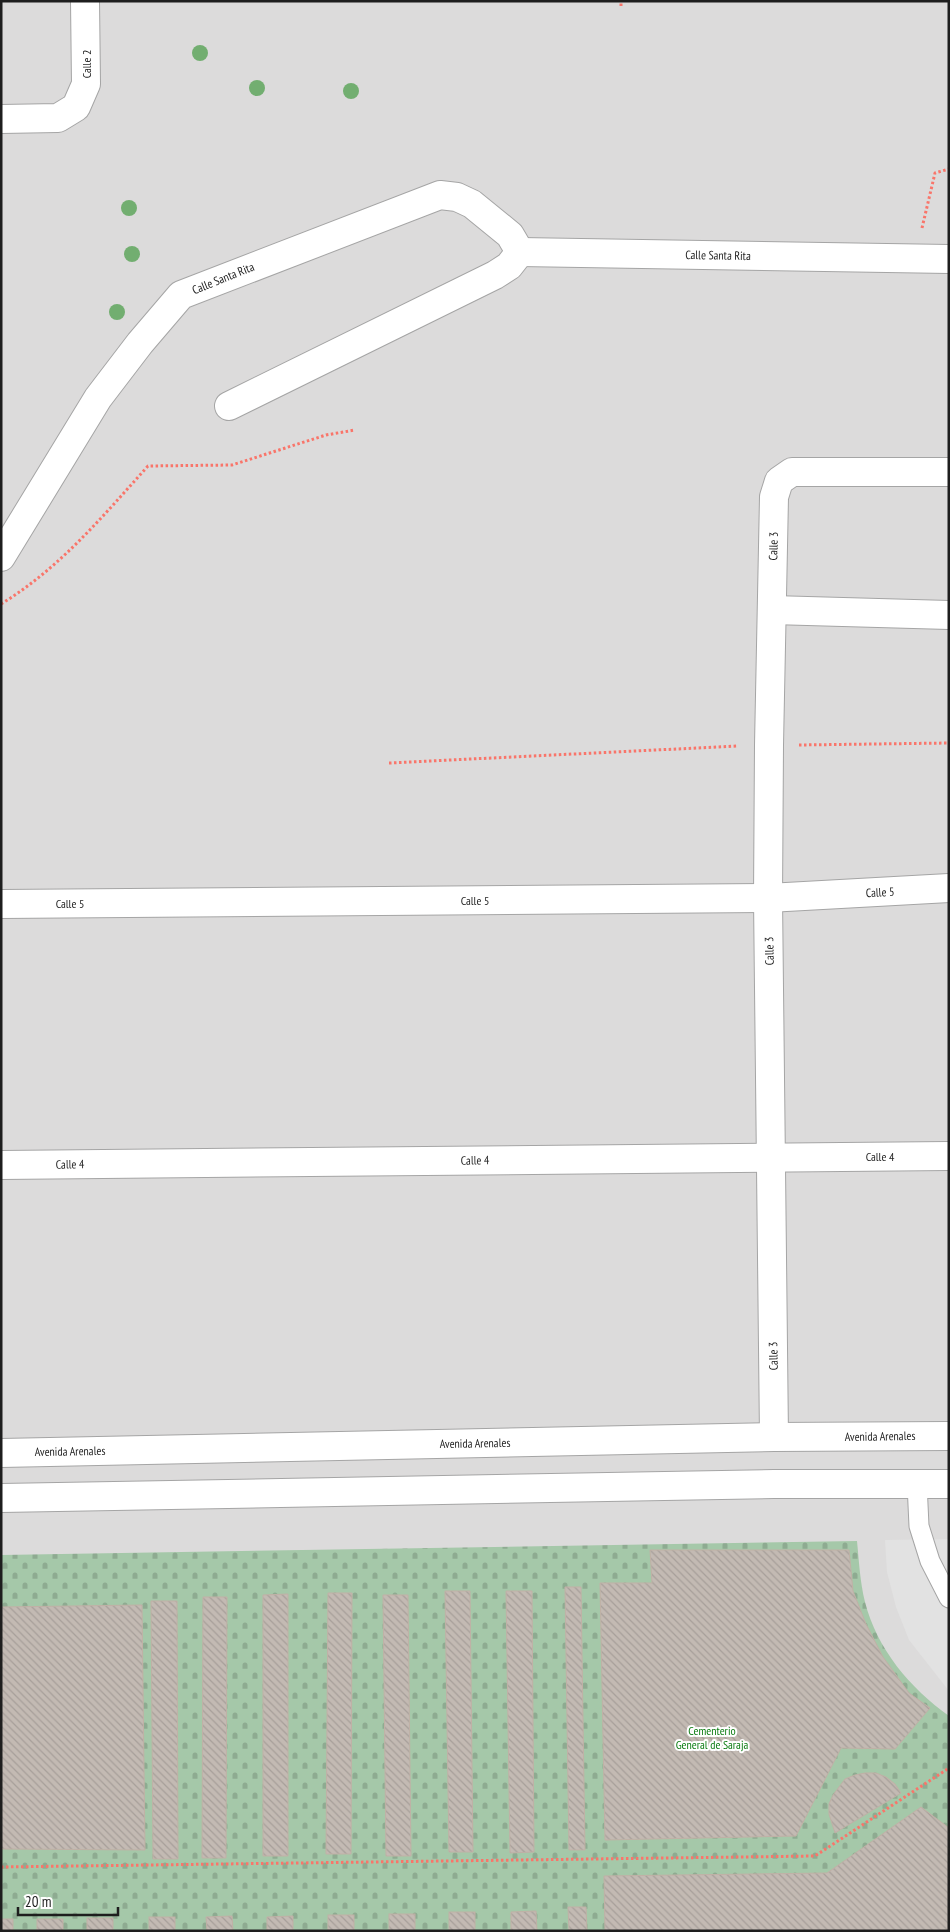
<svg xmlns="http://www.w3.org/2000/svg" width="950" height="1932" font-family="'PT Sans Narrow',sans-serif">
<defs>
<pattern id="cemetery-stones" width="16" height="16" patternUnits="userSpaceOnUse" patternTransform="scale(1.25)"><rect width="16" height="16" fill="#a5c8a9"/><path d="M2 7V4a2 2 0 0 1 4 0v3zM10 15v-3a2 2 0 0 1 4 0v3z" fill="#8eab91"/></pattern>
<pattern id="building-back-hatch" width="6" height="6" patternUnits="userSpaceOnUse" patternTransform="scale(1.25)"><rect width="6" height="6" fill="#c3bab3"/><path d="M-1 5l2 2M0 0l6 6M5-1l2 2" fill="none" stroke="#a79f9a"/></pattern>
</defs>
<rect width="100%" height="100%" fill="#efebe4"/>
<rect fill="#dcdbdb" x="1" y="1" width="948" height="1930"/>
<path fill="url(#cemetery-stones)" d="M857 1541C859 1561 860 1582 865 1602 877 1649 910 1688 949 1716V1931H1V1555Z"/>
<path fill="#e2e2e2" d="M949 1539V1691L909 1640 896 1607 887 1572 885 1540Z"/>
<g fill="url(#building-back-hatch)" stroke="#c0b1a6">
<path d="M650 1550H849L853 1591 866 1624 883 1657 909 1693 930 1708 895 1749 841 1748 796 1836 605 1840 600 1583H652Z"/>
<path d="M565 1587H581L585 1850H569Z"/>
<path d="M445 1591H470L473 1852H449Z"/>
<path d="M506 1591H532L534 1852 510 1853Z"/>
<path d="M328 1593H352L351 1854H326Z"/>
<path d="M288 1594V1856H263V1595Z"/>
<path d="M383 1595H408L411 1856H386Z"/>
<path d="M203 1597H227L226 1858H202Z"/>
<path d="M151 1601H177L178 1859H153Z"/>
<path d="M142 1605 145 1850 1 1849V1607Z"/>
<path d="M865 1773H876L886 1777 895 1784 901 1793 835 1833 829 1814V1804L833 1795 845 1779 855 1775Z"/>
<path d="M921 1807 949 1828V1931H605L604 1876 827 1873Z"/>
<path d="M568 1907H586L587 1931H569Z"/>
<path d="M536 1911 537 1931H511V1912Z"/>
<rect x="449" y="1912" width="26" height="19"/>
<rect x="389" y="1914" width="26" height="17"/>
<rect x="328" y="1915" width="26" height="16"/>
<path d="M232 1916 233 1931H207L206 1917Z"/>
<path d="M293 1916V1931H267V1917Z"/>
<rect x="149" y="1917" width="26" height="14"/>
<rect x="87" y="1918" width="26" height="13"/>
<rect x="1" y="1919" width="12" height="12"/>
<rect x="37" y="1919" width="26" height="12"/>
</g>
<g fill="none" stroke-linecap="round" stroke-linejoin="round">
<defs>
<path id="service" d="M917 1483 919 1526 930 1561 949 1598"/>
<g id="minor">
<path d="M1 119 58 118 76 107 86 84 85 1"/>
<path d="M520 252 949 259"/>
<path d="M229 406 495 275 509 266 520 252"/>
<path d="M1 557 98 398 140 343 181 295 440 195 457 197 472 204 510 235 520 252"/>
<path d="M772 610 949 615"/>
<path d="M1 904 768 898 949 888"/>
<path d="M1 1165 949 1156"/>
<path d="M774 1437 768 898 769 745 774 497 779 481 792 472H949"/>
</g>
<g id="tertiary">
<path d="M1 1453 774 1437 949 1436"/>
<path d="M1 1498 774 1484H949"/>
</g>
</defs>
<use href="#service" stroke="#a5a5a5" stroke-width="21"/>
<use href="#minor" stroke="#a5a5a5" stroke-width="30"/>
<use href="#tertiary" stroke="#a5a5a5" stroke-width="30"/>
<g stroke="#f9756a" stroke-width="3" stroke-dasharray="2.5 2.5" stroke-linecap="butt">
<path d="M621 6V1"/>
<path d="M922 228 935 173 949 169"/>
<path d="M1 604C60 568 102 517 148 466L232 465 326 435 355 430"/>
<path d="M799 745 949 743"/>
<path d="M389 763 738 746"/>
<path d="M1 1867 815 1856 949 1768"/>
</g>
<use href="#service" stroke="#fff" stroke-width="19"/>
<use href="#minor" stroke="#fff" stroke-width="28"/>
<use href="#tertiary" stroke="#fff" stroke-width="28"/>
</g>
<g fill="#72ae70">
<circle cx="200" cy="53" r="8"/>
<circle cx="257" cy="88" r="8"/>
<circle cx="351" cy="91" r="8"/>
<circle cx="129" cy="208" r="8"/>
<circle cx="132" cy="254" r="8"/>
<circle cx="117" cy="312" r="8"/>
</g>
<g text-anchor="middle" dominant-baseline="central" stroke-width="4" stroke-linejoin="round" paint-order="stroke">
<g font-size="12" fill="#1e1e1e" stroke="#fff">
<text transform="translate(86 64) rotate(-90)">Calle 2</text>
<text transform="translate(718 255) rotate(1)">Calle Santa Rita</text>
<text transform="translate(223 278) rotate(-22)">Calle Santa Rita</text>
<text transform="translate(773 546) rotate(-89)">Calle 3</text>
<text transform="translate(880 892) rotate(-3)">Calle 5</text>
<text x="475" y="900">Calle 5</text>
<text x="70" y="903">Calle 5</text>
<text transform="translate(769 951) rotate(-91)">Calle 3</text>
<text x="880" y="1156">Calle 4</text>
<text transform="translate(475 1160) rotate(-1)">Calle 4</text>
<text transform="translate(70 1164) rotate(-1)">Calle 4</text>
<text transform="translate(773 1356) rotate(-91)">Calle 3</text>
<text transform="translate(880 1436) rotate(-1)">Avenida Arenales</text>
<text transform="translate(475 1443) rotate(-1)">Avenida Arenales</text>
<text transform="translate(70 1451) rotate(-1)">Avenida Arenales</text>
</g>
<g font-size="12" fill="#0c7c12" stroke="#fff">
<text x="712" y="1730">Cementerio<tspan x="712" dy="14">General de Saraja</tspan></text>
</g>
</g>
<rect width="950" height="1932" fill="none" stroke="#1e1e1e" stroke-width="5"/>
<path d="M18 1907v8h100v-8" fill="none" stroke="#1e1e1e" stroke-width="2.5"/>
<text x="25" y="1907" font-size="15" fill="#1e1e1e" stroke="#ffffff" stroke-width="4" paint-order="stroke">20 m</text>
</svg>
